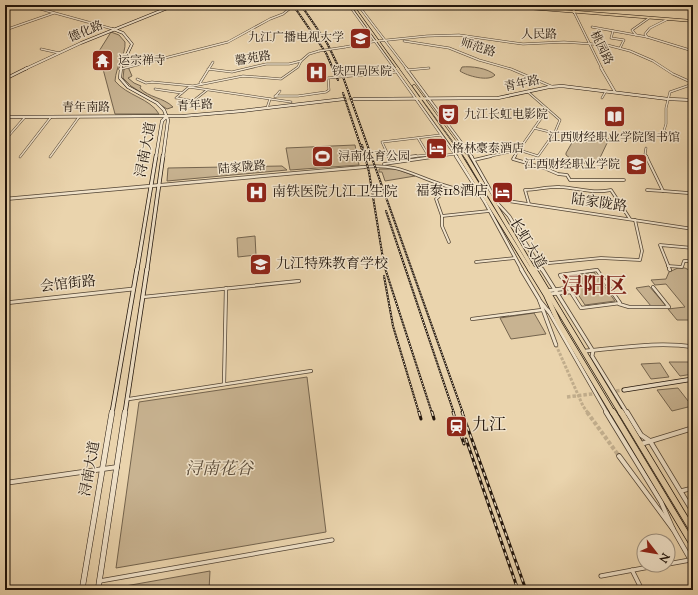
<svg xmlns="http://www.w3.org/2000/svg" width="698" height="595" font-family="'Sorts Mill Goudy','Noto Serif SC',serif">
<rect width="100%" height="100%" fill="#ead4ad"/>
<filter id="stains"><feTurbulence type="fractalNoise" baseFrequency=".005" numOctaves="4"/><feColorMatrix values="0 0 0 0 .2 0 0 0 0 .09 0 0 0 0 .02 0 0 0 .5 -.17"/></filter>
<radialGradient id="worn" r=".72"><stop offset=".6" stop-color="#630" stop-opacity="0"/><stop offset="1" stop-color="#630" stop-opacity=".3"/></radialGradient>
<g fill="#c8b391" stroke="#74644e">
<path d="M111 32 119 35 125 42C126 55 116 65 115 81 127 96 150 98 159 114H115L103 69H94V62L96 56Z"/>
<path d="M129 60V69L132 76 128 78 134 83 141 86 140 88C149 98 163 97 173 107L167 109 131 86 123 78 124 69Z"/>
<path d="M462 67C471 66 488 68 495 75 489 82 467 76 460 71Z"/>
<path d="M578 132 609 139 598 162C587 165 575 163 566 155V153Z"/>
<path d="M355 145 359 165 290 170 286 148Z"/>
<path d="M282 166 287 170 167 181 168 168Z"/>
<path d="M379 169H396L415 176 385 181 382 172H379Z"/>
<path d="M255 236 256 255 238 257 237 238Z"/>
<path d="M678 268H685L693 272V320H677L668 309 685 307 666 284 655 285 651 280 666 279 669 272Z"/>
<path d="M594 272 615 301 585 305 566 276Z"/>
<path d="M649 286 666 306H651L636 288Z"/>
<path d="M534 313 546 334 511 339 500 318Z"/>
<path d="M669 362H693V374L680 376Z"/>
<path d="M660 363 669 377 651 379 641 364Z"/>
<path d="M307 377 326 532 116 568 139 402Z"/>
<path d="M678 388 692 406 672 411 657 390Z"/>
<path d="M210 571 209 590H114V588Z"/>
</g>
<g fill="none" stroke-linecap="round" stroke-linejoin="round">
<path stroke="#70604b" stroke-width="1" d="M5 6 8 5"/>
<path stroke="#c2ae8d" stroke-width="2" stroke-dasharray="2 1" stroke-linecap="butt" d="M476 195 502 200"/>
<path stroke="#c2ae8d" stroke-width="3" stroke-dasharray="3 1.5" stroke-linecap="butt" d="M556 345 583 406 588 413"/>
<path stroke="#c2ae8d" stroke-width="4" stroke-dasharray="4 2" stroke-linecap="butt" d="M587 412 619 456"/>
<path stroke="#c2ae8d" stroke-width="2.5" stroke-dasharray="2.5 1" stroke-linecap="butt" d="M344 99H354"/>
<path stroke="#c2ae8d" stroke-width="3.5" stroke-dasharray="3.5 2" stroke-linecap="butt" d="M567 397 624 390"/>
<defs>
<g id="minor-far3">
<path d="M668 19 650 28 645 34 647 37 693 51"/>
<path d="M592 27 636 35"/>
<path d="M613 31 611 38 624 40 620 48"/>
<path d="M647 37 636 35 632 30 649 18"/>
<path d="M378 41 427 36 459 35 523 44 564 42 607 45 630 51 653 61 673 74 693 83"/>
<path d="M404 41 449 48 479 60 511 69 553 87"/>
<path d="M345 47 377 41"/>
<path d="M41 49 59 53"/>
<path d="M121 69 228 42 270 19 283 14 293 6 292 5"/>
<path d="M208 69 232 72 266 64H289L301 61"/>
<path d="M407 70 429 68"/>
<path d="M362 75 396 72"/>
<path d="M137 79 146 83 152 82 193 86 243 76 281 79 298 67 301 61 309 54 319 51"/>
<path d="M202 84 200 83 213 62"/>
<path d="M155 89 182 93"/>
<path d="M275 96H298L326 92 329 90 328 78"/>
<path d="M275 97 280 91"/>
<path d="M176 98 189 87 291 102"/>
<path d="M177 98 193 101 207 90"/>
<path d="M602 98 606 91"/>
<path d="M267 108 270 99"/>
<path d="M534 128 554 133"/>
<path d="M5 140 25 117"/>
<path d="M661 140 666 124V108L670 92 693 84"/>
<path d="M646 148 645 154 647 157"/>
<path d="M20 157 51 117"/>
<path d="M50 157 79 117"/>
<path d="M389 157 382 142 441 135"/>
<path d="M407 157 428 155 418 138"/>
<path d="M432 157 455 154"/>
<path d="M486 157 519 150 538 156 555 132 560 120 528 92"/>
<path d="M514 157 542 117"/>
</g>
<g id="minor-far2">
<path d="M388 156 392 159 416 156"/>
<path d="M515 156 513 159 544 168 558 174 567 175 570 180H624"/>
<path d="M646 156 663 191 647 190"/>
<path d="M474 160 491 156"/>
<path d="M384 164 439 156"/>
<path d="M364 167C396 163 411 174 440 184 452 188 464 191 476 195"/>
<path d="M446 190 436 199 442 216V226L449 242"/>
<path d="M663 191 688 193"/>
<path d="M502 200 693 229"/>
<path d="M529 204 525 190C537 190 549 186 560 187 579 188 592 194 611 190L630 219"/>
<path d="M442 216 489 211"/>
<path d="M476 262 515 258"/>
<path d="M539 264 601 258 640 260 642 251 635 220"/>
<path d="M668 266 682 267 684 261H693"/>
<path d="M670 270 660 245 693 248"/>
</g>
<g id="minor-far1">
<path d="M669 269 670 270"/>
<path d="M597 270 620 303 581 308 560 275Z"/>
<path d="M143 297 299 281"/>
<path d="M619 304 629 307H669L653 287"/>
<path d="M472 319 542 310"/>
<path d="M224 384 226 288"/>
<path d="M129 399 311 371"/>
</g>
<g id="minor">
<path d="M681 491 693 488"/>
<path d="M668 564 690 560"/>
<path d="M632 570 642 590"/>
<path d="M601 576 660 565"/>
<path d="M100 581 332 540"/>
</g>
<g id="tertiary-far4">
<path d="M26 5 113 29"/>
<path d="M349 5 395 69"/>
<path d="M358 5 407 69"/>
<path d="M574 12 602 69"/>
<path d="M5 30 54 13"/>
</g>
<g id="tertiary-far3">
<path d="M394 68 457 157"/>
<path d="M406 68 472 157"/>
<path d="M601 68 615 92"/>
</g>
<g id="tertiary-far2">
<path d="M456 156 485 202 522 270"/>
<path d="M471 156 498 204 509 216 542 270"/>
<path d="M5 199 364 167"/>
</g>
<g id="tertiary-far1">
<path d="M521 269 539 299 556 345"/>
<path d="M542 269 593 351 592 356 627 413"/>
<path d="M546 291 568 288"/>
<path d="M549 294 570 292"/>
<path d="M540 301 549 312"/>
<path d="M5 303 133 289"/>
<path d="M548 310 607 413"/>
<path d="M586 351C621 348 659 341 693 347"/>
</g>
<g id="tertiary">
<path d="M606 412 661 502 673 529"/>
<path d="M627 412 641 435 650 441 693 512"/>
<path d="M641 444 693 428"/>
<path d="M619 456 673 529 693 564"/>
<path d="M5 483 117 467"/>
</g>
<g id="secondary-far4">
<path d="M573 5 574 12"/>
<path d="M113 29 123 33 132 44 120 69"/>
<path d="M25 69 81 43 175 5"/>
</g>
<g id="secondary-far3">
<path d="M121 68 120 78 128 87 157 103 164 110 168 120 163 157"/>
<path d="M5 79 27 68"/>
<path d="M354 99 498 98 549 87 562 86 668 99 693 100"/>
<path d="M5 117 183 116 242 111 344 99"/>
<path d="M156 157 162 121 166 117"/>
</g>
<g id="secondary-far2">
<path d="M137 270 156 156"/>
<path d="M147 270 163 156"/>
</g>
<g id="secondary-far1">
<path d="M624 390 693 379"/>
<path d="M112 413 137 269"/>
<path d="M125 413 147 269"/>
</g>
<g id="secondary">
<path d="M82 590 112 412"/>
<path d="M98 590 125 412"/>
</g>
<path id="primary" d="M657 5 693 9"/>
<g id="trunk-far4">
<path d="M352 5 398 69"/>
<path d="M490 5 693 21"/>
</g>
<g id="trunk-far3">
<path d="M397 68 461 157"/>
<path d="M414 86 466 157"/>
</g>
<g id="trunk-far2">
<path d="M460 156 530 270"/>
<path d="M466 156 534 270"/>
</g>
<g id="trunk-far1">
<path d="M530 269 546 295 559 323 613 413"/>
<path d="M534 269 621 413"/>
</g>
<g id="trunk">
<path d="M613 412 693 545"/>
<path d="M621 412 693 531"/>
</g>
</defs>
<use href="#minor-far3" stroke="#524434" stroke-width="2.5"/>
<use href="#minor-far2" stroke="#524434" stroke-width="3.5"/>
<use href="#minor-far1" stroke="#524434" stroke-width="4"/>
<use href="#minor" stroke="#524434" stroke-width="5"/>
<use href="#tertiary-far4" stroke="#524434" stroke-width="2.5"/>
<use href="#tertiary-far3" stroke="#524434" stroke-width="3"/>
<use href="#tertiary-far2" stroke="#524434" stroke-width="4"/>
<use href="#tertiary-far1" stroke="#524434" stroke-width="4.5"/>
<use href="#tertiary" stroke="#524434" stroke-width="5.5"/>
<use href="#secondary-far4" stroke="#20140b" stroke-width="3"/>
<use href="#secondary-far3" stroke="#20140b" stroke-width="3.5"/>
<use href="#secondary-far2" stroke="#20140b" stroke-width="4.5"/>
<use href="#secondary-far1" stroke="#20140b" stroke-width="5"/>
<use href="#secondary" stroke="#20140b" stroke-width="6"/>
<use href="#primary" stroke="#20140b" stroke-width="3"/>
<use href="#trunk-far4" stroke="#20140b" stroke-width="3"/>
<use href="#trunk-far3" stroke="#20140b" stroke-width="3.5"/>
<use href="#trunk-far2" stroke="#20140b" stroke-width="5"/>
<use href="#trunk-far1" stroke="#20140b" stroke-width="6"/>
<use href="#trunk" stroke="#20140b" stroke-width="7"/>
<use href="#minor-far3" stroke="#f1e3ca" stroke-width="1.5"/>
<use href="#minor-far2" stroke="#f1e3ca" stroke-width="2"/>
<use href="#minor-far1" stroke="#f1e3ca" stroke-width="2.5"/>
<use href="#minor" stroke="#f1e3ca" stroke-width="3.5"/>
<use href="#tertiary-far4" stroke="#f1e3ca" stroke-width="1.5"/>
<use href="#tertiary-far3" stroke="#f1e3ca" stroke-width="2"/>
<use href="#tertiary-far2" stroke="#f1e3ca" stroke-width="2.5"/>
<use href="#tertiary-far1" stroke="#f1e3ca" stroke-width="3"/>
<use href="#tertiary" stroke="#f1e3ca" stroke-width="4"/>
<use href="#secondary-far4" stroke="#f1e3ca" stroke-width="2"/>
<use href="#secondary-far3" stroke="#f1e3ca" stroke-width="2.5"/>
<use href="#secondary-far2" stroke="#f1e3ca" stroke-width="3"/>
<use href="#secondary-far1" stroke="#f1e3ca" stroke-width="3.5"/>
<use href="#secondary" stroke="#f1e3ca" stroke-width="5"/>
<use href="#primary" stroke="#ead4ad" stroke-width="2"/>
<use href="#trunk-far4" stroke="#ead4ad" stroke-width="2"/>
<use href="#trunk-far3" stroke="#ead4ad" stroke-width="2.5"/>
<use href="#trunk-far2" stroke="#ead4ad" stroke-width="3.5"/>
<use href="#trunk-far1" stroke="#ead4ad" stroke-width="4.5"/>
<use href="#trunk" stroke="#ead4ad" stroke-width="5.5"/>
<defs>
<g id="rail-far1">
<path d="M293 5 326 53 338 80"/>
<path d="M301 5 327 43 342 74 463 413"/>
<path d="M343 93 362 150"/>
<path d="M362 145 369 172 384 265 432 413"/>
<path d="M386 211 454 413"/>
<path d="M384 276 393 326 419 413"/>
</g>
<g id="rail">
<path d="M419 412 421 419"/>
<path d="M432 412 434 419"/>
<path d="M453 412 464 444"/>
<path d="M462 412 526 590"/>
<path d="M466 439 518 590"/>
</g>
</defs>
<use href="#rail-far1" stroke="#20140b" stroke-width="2"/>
<use href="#rail" stroke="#20140b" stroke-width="3"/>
<use href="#rail-far1" stroke="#f1e3ca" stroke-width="1" stroke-dasharray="1.5" stroke-linecap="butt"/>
<use href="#rail" stroke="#f1e3ca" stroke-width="1.5" stroke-dasharray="4" stroke-linecap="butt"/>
<defs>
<g id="minor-bridge">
<path d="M319 51 345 47"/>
<path d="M328 78 362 75"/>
</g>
</defs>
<use href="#minor-bridge" stroke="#524434" stroke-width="2.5" stroke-linecap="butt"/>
<use href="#minor-bridge" stroke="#f1e3ca" stroke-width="1.5"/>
</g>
<defs>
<symbol id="school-square" viewBox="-11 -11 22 22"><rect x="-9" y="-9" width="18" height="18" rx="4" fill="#8f2418" stroke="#f1e3ca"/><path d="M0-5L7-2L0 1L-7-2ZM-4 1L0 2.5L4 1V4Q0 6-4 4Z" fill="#fff"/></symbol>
<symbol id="temple-square" viewBox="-11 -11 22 22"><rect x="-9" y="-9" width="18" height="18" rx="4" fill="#8f2418" stroke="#f1e3ca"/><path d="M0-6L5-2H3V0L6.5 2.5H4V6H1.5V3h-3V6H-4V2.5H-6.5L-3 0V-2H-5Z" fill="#fff"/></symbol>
<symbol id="hospital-square" viewBox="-11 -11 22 22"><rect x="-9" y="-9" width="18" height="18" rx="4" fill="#8f2418" stroke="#f1e3ca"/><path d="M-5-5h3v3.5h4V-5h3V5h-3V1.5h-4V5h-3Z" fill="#fff"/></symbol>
<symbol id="theatre-square" viewBox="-11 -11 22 22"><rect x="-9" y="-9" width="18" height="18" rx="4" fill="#8f2418" stroke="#f1e3ca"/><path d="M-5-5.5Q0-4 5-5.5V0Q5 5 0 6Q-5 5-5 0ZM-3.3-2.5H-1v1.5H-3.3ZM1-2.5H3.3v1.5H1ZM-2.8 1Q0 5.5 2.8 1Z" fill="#fff"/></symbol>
<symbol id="library-square" viewBox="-11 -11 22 22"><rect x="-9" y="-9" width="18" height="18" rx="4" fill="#8f2418" stroke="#f1e3ca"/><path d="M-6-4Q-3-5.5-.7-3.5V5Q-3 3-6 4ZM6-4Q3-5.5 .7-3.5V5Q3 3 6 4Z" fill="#fff"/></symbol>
<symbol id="hotel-square" viewBox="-11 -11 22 22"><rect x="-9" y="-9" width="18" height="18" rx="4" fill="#8f2418" stroke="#f1e3ca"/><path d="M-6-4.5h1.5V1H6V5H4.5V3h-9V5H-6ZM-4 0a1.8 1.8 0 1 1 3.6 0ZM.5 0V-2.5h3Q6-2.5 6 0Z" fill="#fff"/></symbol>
<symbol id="stadium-square" viewBox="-11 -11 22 22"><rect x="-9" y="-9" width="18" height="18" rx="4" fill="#8f2418" stroke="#f1e3ca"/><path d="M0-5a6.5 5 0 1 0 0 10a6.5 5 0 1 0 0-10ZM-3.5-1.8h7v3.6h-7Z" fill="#fff"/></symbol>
<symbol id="university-square" viewBox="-11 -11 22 22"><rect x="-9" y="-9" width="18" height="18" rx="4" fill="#8f2418" stroke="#f1e3ca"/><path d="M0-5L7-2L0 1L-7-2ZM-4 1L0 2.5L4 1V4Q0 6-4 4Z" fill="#fff"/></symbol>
<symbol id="station-square" viewBox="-11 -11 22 22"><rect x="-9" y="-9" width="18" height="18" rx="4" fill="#8f2418" stroke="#f1e3ca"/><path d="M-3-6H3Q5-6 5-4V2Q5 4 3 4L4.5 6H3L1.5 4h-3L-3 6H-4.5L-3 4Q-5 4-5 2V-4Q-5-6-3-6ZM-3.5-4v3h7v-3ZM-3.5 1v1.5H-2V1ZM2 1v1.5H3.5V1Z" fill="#fff"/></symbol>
</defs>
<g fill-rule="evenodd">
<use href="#school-square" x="348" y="26" width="25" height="25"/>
<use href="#temple-square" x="90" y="48" width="25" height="25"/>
<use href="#hospital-square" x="304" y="60" width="25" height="25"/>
<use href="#theatre-square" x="436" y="102" width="25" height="25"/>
<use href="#library-square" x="602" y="104" width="25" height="25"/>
<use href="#hotel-square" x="424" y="136" width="25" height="25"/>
<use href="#stadium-square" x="310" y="144" width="25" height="25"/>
<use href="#university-square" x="624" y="152" width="25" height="25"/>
<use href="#hotel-square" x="490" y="180" width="25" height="25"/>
<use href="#hospital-square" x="244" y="180" width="25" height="25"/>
<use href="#school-square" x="248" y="252" width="25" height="25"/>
<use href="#station-square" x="444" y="414" width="25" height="25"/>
</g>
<g text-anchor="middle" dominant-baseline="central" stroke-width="3" stroke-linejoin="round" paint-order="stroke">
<g font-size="12" fill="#20140b" stroke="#f1e3ca">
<text transform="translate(86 32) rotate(-23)">德化路</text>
<text x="539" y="35">人民路</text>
<text transform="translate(478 48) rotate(18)">师范路</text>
<text transform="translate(601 48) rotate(64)">桃园路</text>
<text transform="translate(253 59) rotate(-10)">馨苑路</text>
<text transform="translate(522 84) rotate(-12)">青年路</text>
<text transform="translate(195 106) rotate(-4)">青年路</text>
<text x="86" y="108">青年南路</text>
<text transform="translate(242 168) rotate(-5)">陆家陇路</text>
</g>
<g font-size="12" fill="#20140b" stroke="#f1e3ca" text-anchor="start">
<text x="344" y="38" text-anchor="end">九江广播电视大学</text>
<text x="118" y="61">运宗禅寺</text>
<text x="332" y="72">铁四局医院</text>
<text x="464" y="115">九江长虹电影院</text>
<text x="614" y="138" text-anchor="middle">江西财经职业学院图书馆</text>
<text x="452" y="149">格林豪泰酒店</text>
<text x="338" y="157">浔南体育公园</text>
<text x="620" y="165" text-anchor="end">江西财经职业学院</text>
</g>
<g font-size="14" fill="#20140b" stroke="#f1e3ca">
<text transform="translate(147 150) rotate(-79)">浔南大道</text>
<text transform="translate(599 204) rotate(8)">陆家陇路</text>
<text transform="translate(527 244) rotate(59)">长虹大道</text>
<text transform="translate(68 285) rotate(-6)">会馆街路</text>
<text transform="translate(91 469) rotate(-80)">浔南大道</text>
</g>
<g font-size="14" fill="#20140b" stroke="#f1e3ca" text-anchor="start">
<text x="488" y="192" text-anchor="end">福泰118酒店</text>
<text x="272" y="193">南铁医院九江卫生院</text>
<text x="276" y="265">九江特殊教育学校</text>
</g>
<g font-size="17" fill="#20140b" stroke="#f1e3ca" text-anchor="start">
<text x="472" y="426">九江</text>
</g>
<g font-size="17" font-style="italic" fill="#5b4c3a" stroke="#f1e3ca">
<text x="219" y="470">浔南花谷</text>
</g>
<g font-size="22" font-weight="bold" fill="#7a1f14" stroke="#f1e3ca">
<text x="594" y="288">浔阳区</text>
</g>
</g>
<rect width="698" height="595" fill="none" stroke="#ead4ad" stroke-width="20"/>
<rect x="6" y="6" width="686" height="583" fill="none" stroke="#20140b" stroke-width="2"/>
<rect x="10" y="10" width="678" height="575" fill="none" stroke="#20140b"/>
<g transform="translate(656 553) rotate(121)"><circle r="19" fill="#f1e3ca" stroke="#9d907e"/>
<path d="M0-3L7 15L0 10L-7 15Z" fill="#8f2418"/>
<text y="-6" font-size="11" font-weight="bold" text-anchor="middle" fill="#20140b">N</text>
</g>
<rect width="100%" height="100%" filter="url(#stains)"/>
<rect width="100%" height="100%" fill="url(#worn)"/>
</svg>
